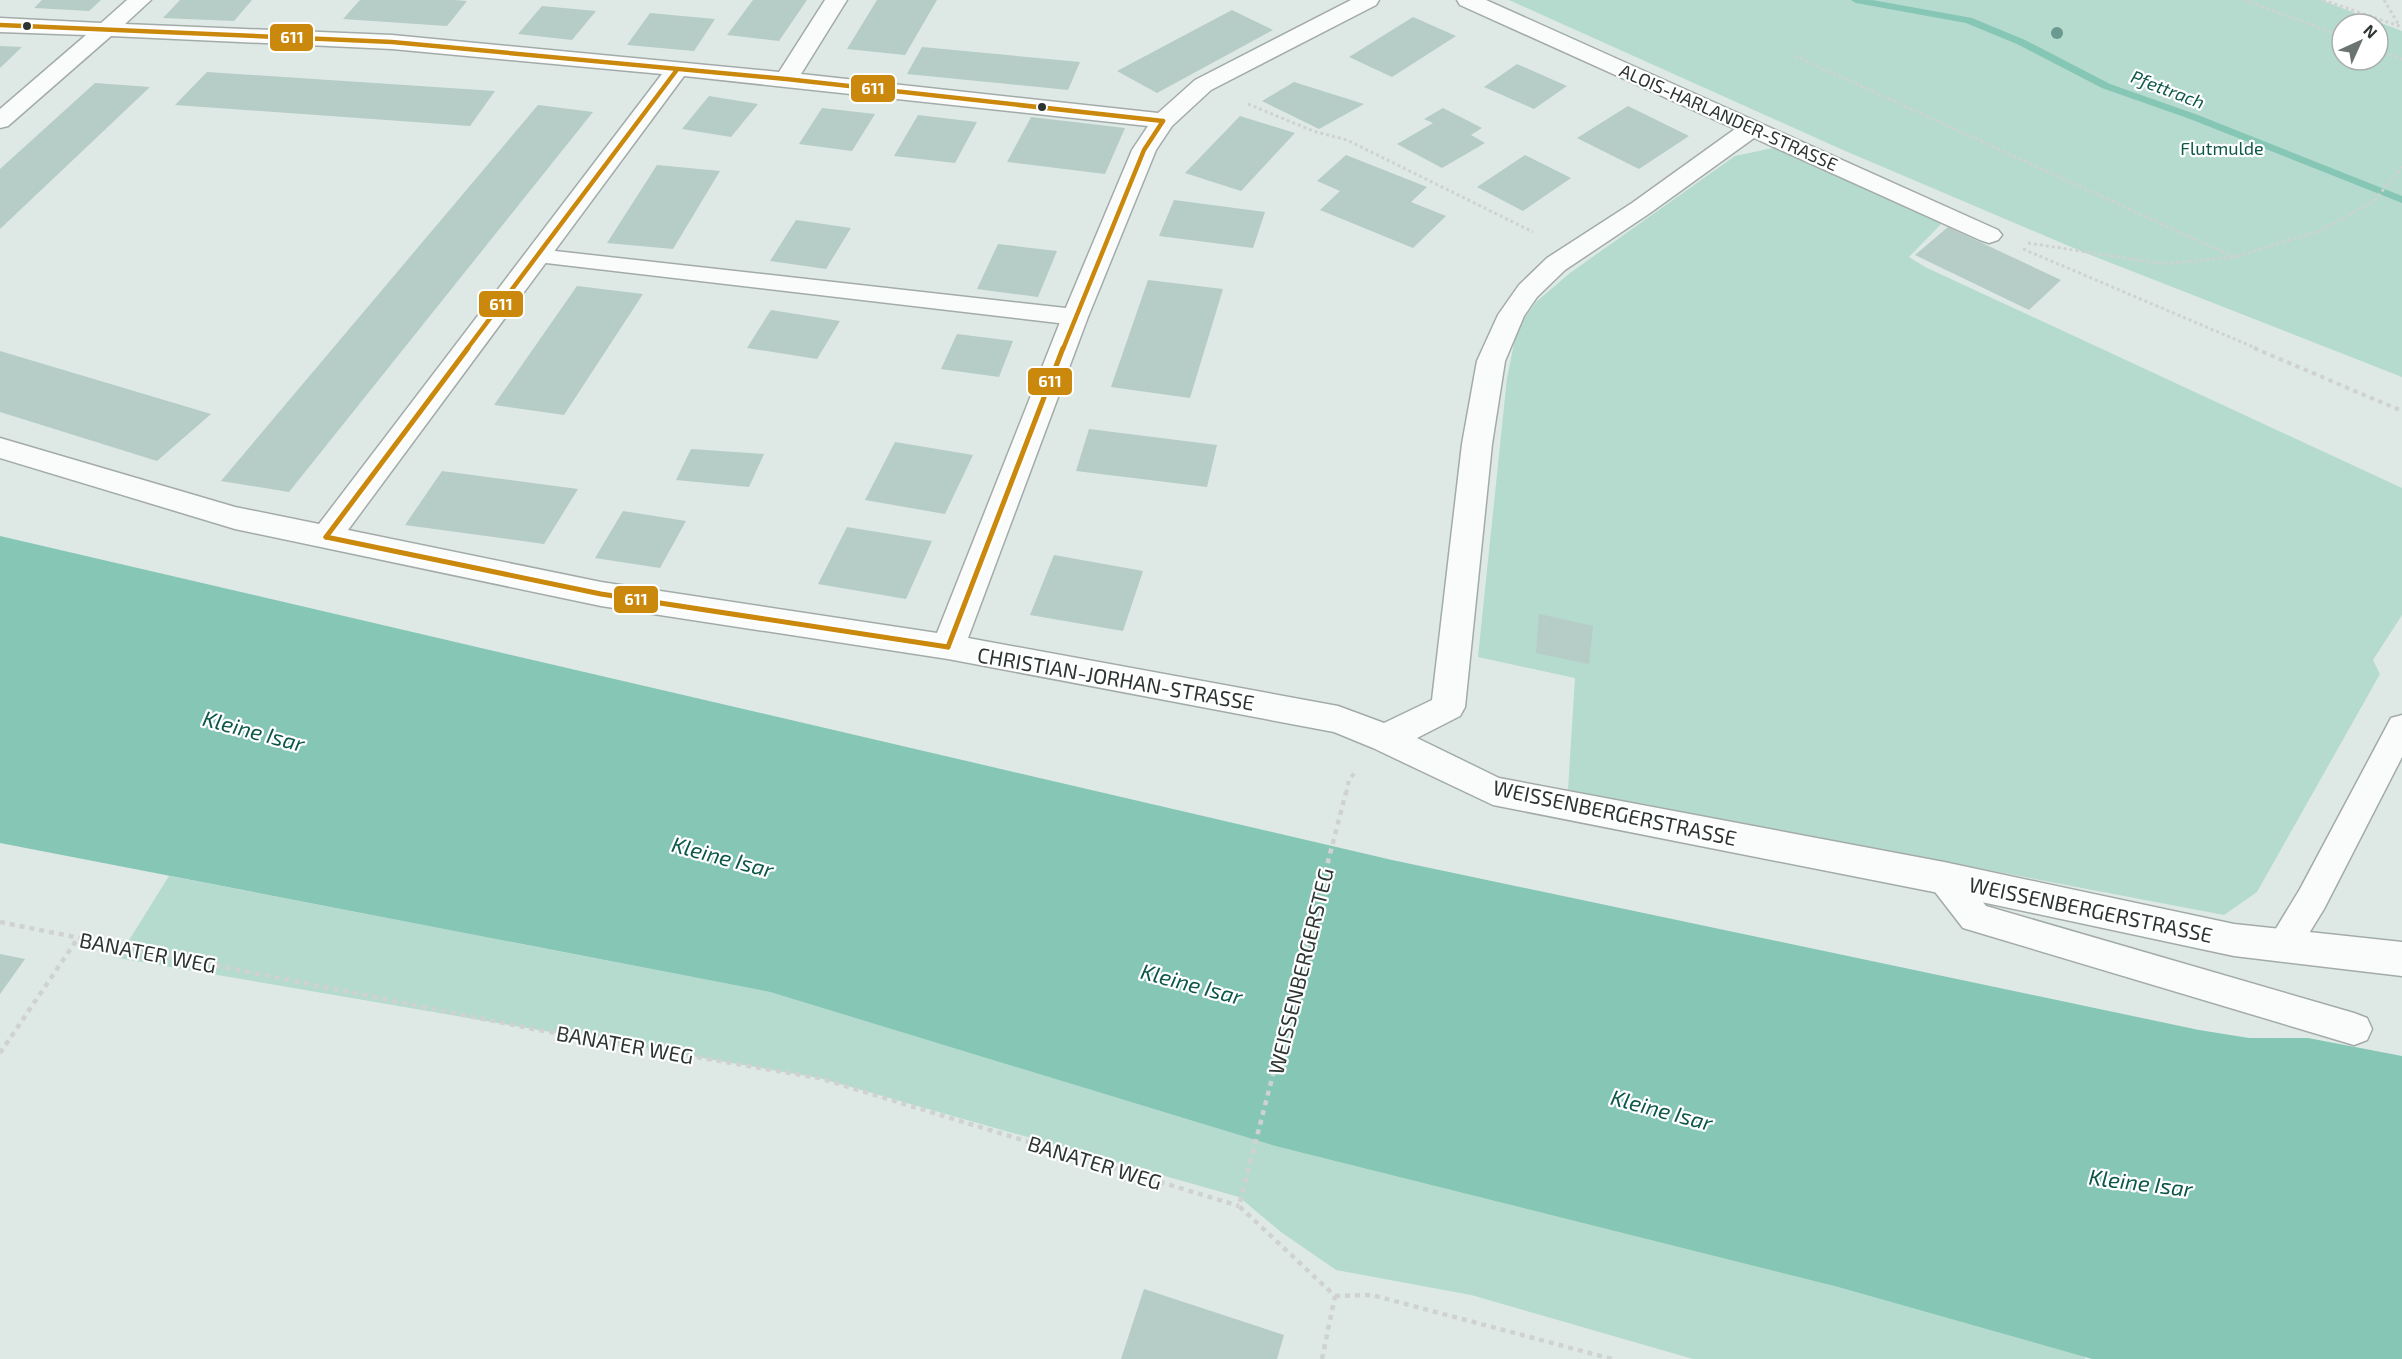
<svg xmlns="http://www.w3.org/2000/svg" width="2402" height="1359" font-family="'Exo 2',sans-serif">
<rect width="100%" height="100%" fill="#dee9e6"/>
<g fill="#b5dace" fill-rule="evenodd">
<path d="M1509 0H2321L2402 31V377L2083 252 1843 150ZM2342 24H2378V60H2342Z"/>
<path d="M1773 148 1785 151 1943 222 1909 257 1925 267 2402 488V615L2373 660 2380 674 2257 892 2224 915 1568 790 1575 678 1478 657 1507 378 1517 329 1536 302 1570 273 1735 156Z"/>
<path d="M169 876 770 992 1275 1146 1838 1287 2085 1357V1359H1693L1471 1295 1336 1270 1281 1232 1239 1197 819 1078 118 958Z"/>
</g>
<path fill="#85c6b4" d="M0 536 1392 860 2199 1030 2249 1038H2308L2402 1056V1359H2092L1838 1287 1275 1146 770 992 0 843Z"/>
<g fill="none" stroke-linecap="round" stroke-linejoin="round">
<path fill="#85c6b4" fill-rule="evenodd" d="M1851 0H1872L1972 18 2025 40 2110 84 2198 115 2402 196V203L2190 119 2102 88 2017 44 1966 23 1856 3Z"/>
</g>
<g fill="#b6ccc6">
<path d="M42 0H101L89 11 34 8Z"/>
<path d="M180 0H252L234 21 163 18Z"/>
<path d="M360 0H454L467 1 447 26 343 19Z"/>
<path d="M753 0H807L779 41 727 35Z"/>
<path d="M877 0H937L905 55 847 49Z"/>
<path d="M542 6 596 11 572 40 518 34Z"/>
<path d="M1232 10 1273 30 1157 93 1117 71Z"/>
<path d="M650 13 715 19 694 51 627 45Z"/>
<path d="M1413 17 1456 36 1392 77 1349 57Z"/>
<path d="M0 46 22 47 0 68Z"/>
<path d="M922 47 1080 62 1068 90 907 74Z"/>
<path d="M1517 64 1567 86 1534 109 1484 87Z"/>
<path d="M207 72 495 91 470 126 175 105Z"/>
<path d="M1294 82 1364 104 1319 129 1262 101Z"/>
<path d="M95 83 150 87 0 229V169Z"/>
<path d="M709 96 758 104 731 137 682 129Z"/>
<path d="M538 105 593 112 289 492 221 481Z"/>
<path d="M1628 106 1689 136 1639 169 1577 138Z"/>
<path d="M822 108 875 114 852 151 799 144Z"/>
<path d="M1443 108 1482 128 1471 135 1485 143 1442 168 1397 144 1433 123 1424 119Z"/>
<path d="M918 115 977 122 955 163 894 156Z"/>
<path d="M1240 116 1295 133 1241 191 1185 173Z"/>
<path d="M1031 117 1125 128 1105 174 1007 162Z"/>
<path d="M1346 155 1427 187 1411 202 1446 216 1413 248 1320 210 1340 191 1317 181Z"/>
<path d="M1525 155 1571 178 1523 211 1477 187Z"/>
<path d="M657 165 720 171 673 249 607 243Z"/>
<path d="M1174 200 1265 212 1253 248 1159 236Z"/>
<path d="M796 220 851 228 826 269 770 261Z"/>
<path d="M1948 227 2061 280 2029 310 1915 255Z"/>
<path d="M998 244 1057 251 1038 297 977 289Z"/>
<path d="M1148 280 1223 289 1190 398 1111 387Z"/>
<path d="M577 286 643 294 564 415 494 405Z"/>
<path d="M771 310 840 321 817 359 747 348Z"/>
<path d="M957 334 1013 341 999 377 941 369Z"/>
<path d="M0 351 211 414 157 461 0 412Z"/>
<path d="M1089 429 1217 445 1207 487 1076 471Z"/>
<path d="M895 442 973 455 945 514 865 500Z"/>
<path d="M691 449 764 454 749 487 676 480Z"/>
<path d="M442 471 578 489 544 544 405 525Z"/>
<path d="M623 511 686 521 660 568 595 558Z"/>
<path d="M847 527 932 541 906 599 818 584Z"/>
<path d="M1054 555 1143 571 1123 631 1030 615Z"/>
<path d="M1539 614 1593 626 1589 664 1536 653Z"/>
<path d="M0 954 25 959 0 994Z"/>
<path d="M1144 1289 1284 1335 1277 1359H1121Z"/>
</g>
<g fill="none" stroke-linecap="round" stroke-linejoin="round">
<defs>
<g id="service">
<path d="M537 249 1075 309 1084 312 1087 317 1084 322 1075 325 529 261 525 256 529 251Z"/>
<path d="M2402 715V757L2324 909 2295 956 2283 960 2271 956 2266 945 2300 889 2391 718Z"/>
<path d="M1944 864 1956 868 1986 906 2354 1013 2367 1018 2372 1029 2367 1040 2354 1045 1963 928 1932 888 1927 878 1932 868Z"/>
</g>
<path id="minor" d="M127 0H151L125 24 392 35 779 72 825 0H847L801 74 1158 113 1195 80 1351 0H1379L1376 5 1211 90 1172 126 1156 150 1088 317 968 638 1338 706 1384 723 1432 700 1462 444 1477 361 1498 315 1519 285 1547 258 1632 203 1735 129 1460 5 1457 0H1486L1998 230 2002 235 1998 240 1989 243 1980 240 1754 138 1650 213 1565 270 1537 297 1524 316 1505 361 1492 444 1465 707 1460 716 1417 738 1499 778 1944 862 2234 924 2402 942V976L2234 956 1944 894 1493 805 1373 748 1334 732 948 659 601 606 235 529 0 458V438L235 507 319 524 662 74 392 49 111 36 8 126 0 128V109L86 35 0 32V18L101 23ZM684 76 1148 126 1132 150 1062 317 937 633 601 582 348 530Z"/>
</defs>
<use href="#service" stroke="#a3aba9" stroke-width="3"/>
<use href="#minor" stroke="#a3aba9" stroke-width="3"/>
<g stroke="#cfd2d1" stroke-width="3" stroke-dasharray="3 3" stroke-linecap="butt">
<path d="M2244 0 2342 36"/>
<path d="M2323 0 2402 27"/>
<path d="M2384 0 2399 25"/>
<path d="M2378 50 2402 59"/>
<path d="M1795 56 2234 257"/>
<path d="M1248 104 1313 131 1347 140 1533 232"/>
<path d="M2028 243 2164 264 2234 257 2320 231 2374 201 2402 167"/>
<path d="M2023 249 2258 349"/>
</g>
<g stroke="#cfd2d1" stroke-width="4" stroke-dasharray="4.5 4.5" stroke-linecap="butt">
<path d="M2254 348 2402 411"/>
<path d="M1346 794 1349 780 1356 771"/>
</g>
<g stroke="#cfd2d1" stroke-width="4.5" stroke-dasharray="5 5" stroke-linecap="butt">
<path d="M0 922 538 1030 819 1078 1239 1206"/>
<path d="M0 1053 78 938"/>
<path d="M1335 1296 1372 1295 1612 1359"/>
<path d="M1322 1359 1335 1296 1239 1206 1346 792"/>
</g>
<use href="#service" fill="#fafcfb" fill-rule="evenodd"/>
<use href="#minor" fill="#fafcfb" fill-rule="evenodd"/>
<defs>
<g id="bus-1-far1">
<path d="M0 25 392 42 786 79 1163 121"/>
<path d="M467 349 676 71"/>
<path d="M1063 349 1144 150 1163 121"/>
</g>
<g id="bus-1">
<path d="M326 537 601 594 948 647"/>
<path d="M326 537 468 348"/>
<path d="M948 647 1063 348"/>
</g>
</defs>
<use href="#bus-1-far1" stroke="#fff" stroke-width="8"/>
<use href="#bus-1" stroke="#fff" stroke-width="10"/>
<use href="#bus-1-far1" stroke="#ca890c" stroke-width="4.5"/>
<use href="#bus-1" stroke="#ca890c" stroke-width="5"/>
</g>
<g fill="#6a998f">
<circle cx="2057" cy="33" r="6"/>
<circle cx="2153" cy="87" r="6"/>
</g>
<g fill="#2d3532" stroke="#fff" stroke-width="2">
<circle cx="27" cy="26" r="5"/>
<circle cx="1042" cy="107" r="5"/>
</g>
<g text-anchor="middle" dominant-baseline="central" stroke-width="4.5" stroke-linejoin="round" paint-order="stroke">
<g font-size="18" font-style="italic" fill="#0c5747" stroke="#fff">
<text transform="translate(2168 89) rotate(21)">Pfettrach</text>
</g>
<g font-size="18" fill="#2d3532" stroke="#fff">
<text transform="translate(1729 117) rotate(24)">ALOIS-HARLANDER-STRASSE</text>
</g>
<g font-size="18" fill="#0c5747" stroke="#fff">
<text x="2222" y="148">Flutmulde</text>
</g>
<g font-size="21" fill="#2d3532" stroke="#fff">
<text transform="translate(1116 678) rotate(10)">CHRISTIAN-JORHAN-STRASSE</text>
<text transform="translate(1615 812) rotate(12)">WEISSENBERGERSTRASSE</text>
<text transform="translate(2091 909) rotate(12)">WEISSENBERGERSTRASSE</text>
<text transform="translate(148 952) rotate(11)">BANATER WEG</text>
<text transform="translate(1300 971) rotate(-76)">WEISSENBERGERSTEG</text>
<text transform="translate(625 1044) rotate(10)">BANATER WEG</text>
<text transform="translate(1095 1162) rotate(17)">BANATER WEG</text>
</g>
<g font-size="22" font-style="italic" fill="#0c5747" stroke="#fff">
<text transform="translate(254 730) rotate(15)">Kleine Isar</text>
<text transform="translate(723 856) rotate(15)">Kleine Isar</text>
<text transform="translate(1192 983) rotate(15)">Kleine Isar</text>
<text transform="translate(1662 1109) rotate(15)">Kleine Isar</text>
<text transform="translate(2141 1182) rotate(7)">Kleine Isar</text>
</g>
</g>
<g stroke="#fff" stroke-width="2">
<rect x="269" y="23" width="45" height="29" rx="6" fill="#ca890c"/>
<rect x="850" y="74" width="46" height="29" rx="6" fill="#ca890c"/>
<rect x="478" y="290" width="46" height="28" rx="6" fill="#ca890c"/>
<rect x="1027" y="367" width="46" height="29" rx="6" fill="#ca890c"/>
<rect x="613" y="585" width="46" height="29" rx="6" fill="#ca890c"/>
</g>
<g font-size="16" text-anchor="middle" font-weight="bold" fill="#fff">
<text x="292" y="43">611</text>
<text x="873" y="94">611</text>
<text x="501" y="310">611</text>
<text x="1050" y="387">611</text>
<text x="636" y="605">611</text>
</g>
<g transform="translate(2360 42) rotate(45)"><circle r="28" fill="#ffffff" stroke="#abaead" stroke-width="1.5"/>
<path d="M0-4.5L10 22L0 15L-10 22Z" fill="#6b7471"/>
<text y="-9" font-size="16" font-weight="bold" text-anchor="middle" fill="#2d3532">N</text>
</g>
</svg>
